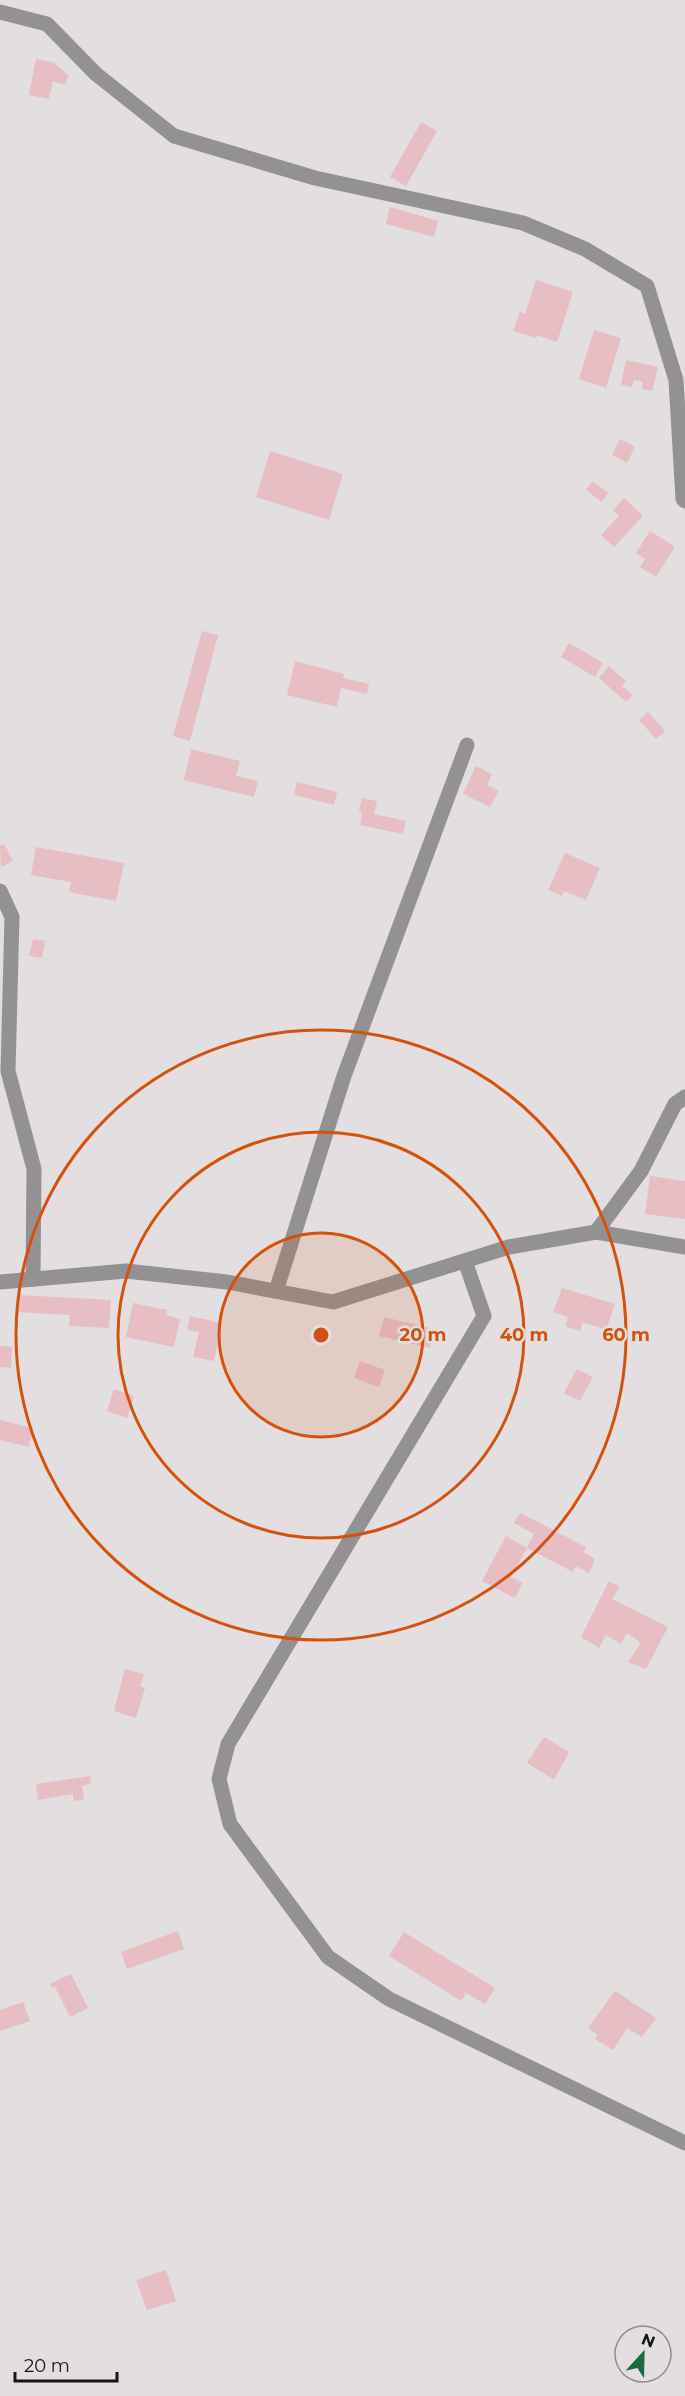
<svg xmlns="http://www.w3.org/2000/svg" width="685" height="2396" font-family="Montserrat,sans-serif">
<rect width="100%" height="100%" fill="#e3dedf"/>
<g fill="#e6bec4">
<path d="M36 59 53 62 69 76 64 85 53 81 49 99 29 95Z"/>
<path d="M421 122 437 131 406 186 390 177Z"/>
<path d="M390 207 438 221 434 237 386 224Z"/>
<path d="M536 280 573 292 557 342 537 335 536 338 513 331 520 312 525 314Z"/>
<path d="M594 330 621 338 606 388 579 379Z"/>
<path d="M626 360 658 367 652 391 642 389 643 382 634 380 632 387 621 385Z"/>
<path d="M620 439 635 447 627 463 612 455Z"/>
<path d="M270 451 343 474 329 520 256 497Z"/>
<path d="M593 481 608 493 602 502 586 490Z"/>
<path d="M624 498 643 516 614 547 601 535 619 516 613 510Z"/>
<path d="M650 531 675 547 656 577 640 567 645 559 636 553Z"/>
<path d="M202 631 218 635 190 741 173 736Z"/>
<path d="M569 643 603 663 595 677 561 657Z"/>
<path d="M295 661 344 674 343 678 369 684 367 694 341 688 337 707 287 695Z"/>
<path d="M609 666 626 681 622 686 633 695 626 702 599 678Z"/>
<path d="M648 712 665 731 656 739 639 720Z"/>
<path d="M191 749 240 761 236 776 258 781 254 797 184 780Z"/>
<path d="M476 766 492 774 487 785 499 791 490 807 463 794Z"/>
<path d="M297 782 337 792 334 805 294 795Z"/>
<path d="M362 798 377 801 374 814 406 821 403 834 360 825 362 812 359 811Z"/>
<path d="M4 844 13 861 1 867 0 846Z"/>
<path d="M36 847 124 863 116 901 69 892 71 882 31 875Z"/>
<path d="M565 853 600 868 586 900 564 891 562 896 548 890Z"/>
<path d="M33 939 45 941 42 958 29 956Z"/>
<path d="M650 1176 685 1181V1219L645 1214Z"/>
<path d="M562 1288 615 1304 606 1330 583 1322 580 1331 565 1326 568 1317 553 1312Z"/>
<path d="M19 1295 111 1300 109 1328 69 1326 70 1315 18 1312Z"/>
<path d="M133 1303 167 1310 166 1315 180 1319 174 1347 126 1337Z"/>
<path d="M190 1316 222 1323 214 1361 193 1357 199 1332 187 1330Z"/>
<path d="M384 1317 434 1329 430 1348 379 1336Z"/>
<path d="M0 1346 12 1347 11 1368 0 1367Z"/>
<path d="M360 1361 385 1370 379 1387 354 1378Z"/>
<path d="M577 1369 593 1377 580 1401 564 1393Z"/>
<path d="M114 1389 134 1396 127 1418 107 1411Z"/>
<path d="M0 1420 33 1428 29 1447 0 1440Z"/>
<path d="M520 1513 586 1547 584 1552 595 1559 589 1573 576 1566 573 1572 527 1548 534 1534 514 1523Z"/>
<path d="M506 1536 527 1548 511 1577 523 1583 515 1598 482 1581Z"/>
<path d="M609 1581 620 1587 612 1599 668 1627 646 1669 628 1662 641 1643 627 1633 621 1644 606 1635 599 1648 581 1637Z"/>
<path d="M125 1669 144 1674 140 1686 145 1688 136 1718 114 1711Z"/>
<path d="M544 1737 569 1752 554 1780 527 1763Z"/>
<path d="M90 1776 91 1784 82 1786 84 1799 73 1801V1794L38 1800 36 1784Z"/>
<path d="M178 1931 184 1949 127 1969 121 1952Z"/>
<path d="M404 1932 495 1988 485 2004 466 1993 461 2001 389 1956Z"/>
<path d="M71 1974 88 2008 70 2017 55 1987 52 1988 50 1984Z"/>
<path d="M615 1991 656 2018 642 2037 627 2028 613 2050 595 2039 598 2035 588 2028Z"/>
<path d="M23 2002 30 2021 0 2031V2010Z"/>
<path d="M166 2270 176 2301 147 2310 136 2280Z"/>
</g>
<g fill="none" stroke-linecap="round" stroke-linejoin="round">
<g stroke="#939191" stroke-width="15">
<path d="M0 12 47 24 96 74 174 136 315 178 523 223 585 249 647 286 676 380 683 499 685 501"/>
<path d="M0 891 12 917 8 1071 34 1169 33 1279"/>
<path d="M596 1232 685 1247"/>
<path d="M465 1261 484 1316 228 1744 219 1779 230 1824 328 1957 389 1999 685 2143"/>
<path d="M0 1282 126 1271 227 1282 333 1302 509 1247 596 1232 641 1171 675 1104 685 1097"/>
<path d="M276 1291 344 1076 467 745"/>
</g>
</g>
<circle cx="321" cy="1335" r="102" fill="#d3520d" fill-opacity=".12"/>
<g fill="none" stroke="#d3520d" stroke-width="3">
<circle cx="321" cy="1335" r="102"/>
<circle cx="321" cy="1335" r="203"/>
<circle cx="321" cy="1335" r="305"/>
</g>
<circle cx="321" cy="1335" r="9" fill="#d3520d" stroke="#e3dedf" stroke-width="3"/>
<g font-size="18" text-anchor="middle" font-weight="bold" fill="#d3520d" stroke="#e3dedf" stroke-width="5" stroke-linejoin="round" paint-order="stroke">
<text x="423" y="1341">20 m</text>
<text x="524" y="1341">40 m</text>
<text x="626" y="1341">60 m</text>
</g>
<g transform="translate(643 2354) rotate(22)"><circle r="28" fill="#e3dedf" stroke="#918e8e" stroke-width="1.5"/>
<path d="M0-4.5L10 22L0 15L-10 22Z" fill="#196c3d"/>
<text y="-9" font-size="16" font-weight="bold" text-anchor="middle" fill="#161515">N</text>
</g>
<path d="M15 2372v9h102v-9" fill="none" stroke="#161515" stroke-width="3"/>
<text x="24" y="2372" font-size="18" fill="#161515" stroke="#e3dedf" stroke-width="4.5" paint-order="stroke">20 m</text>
</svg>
